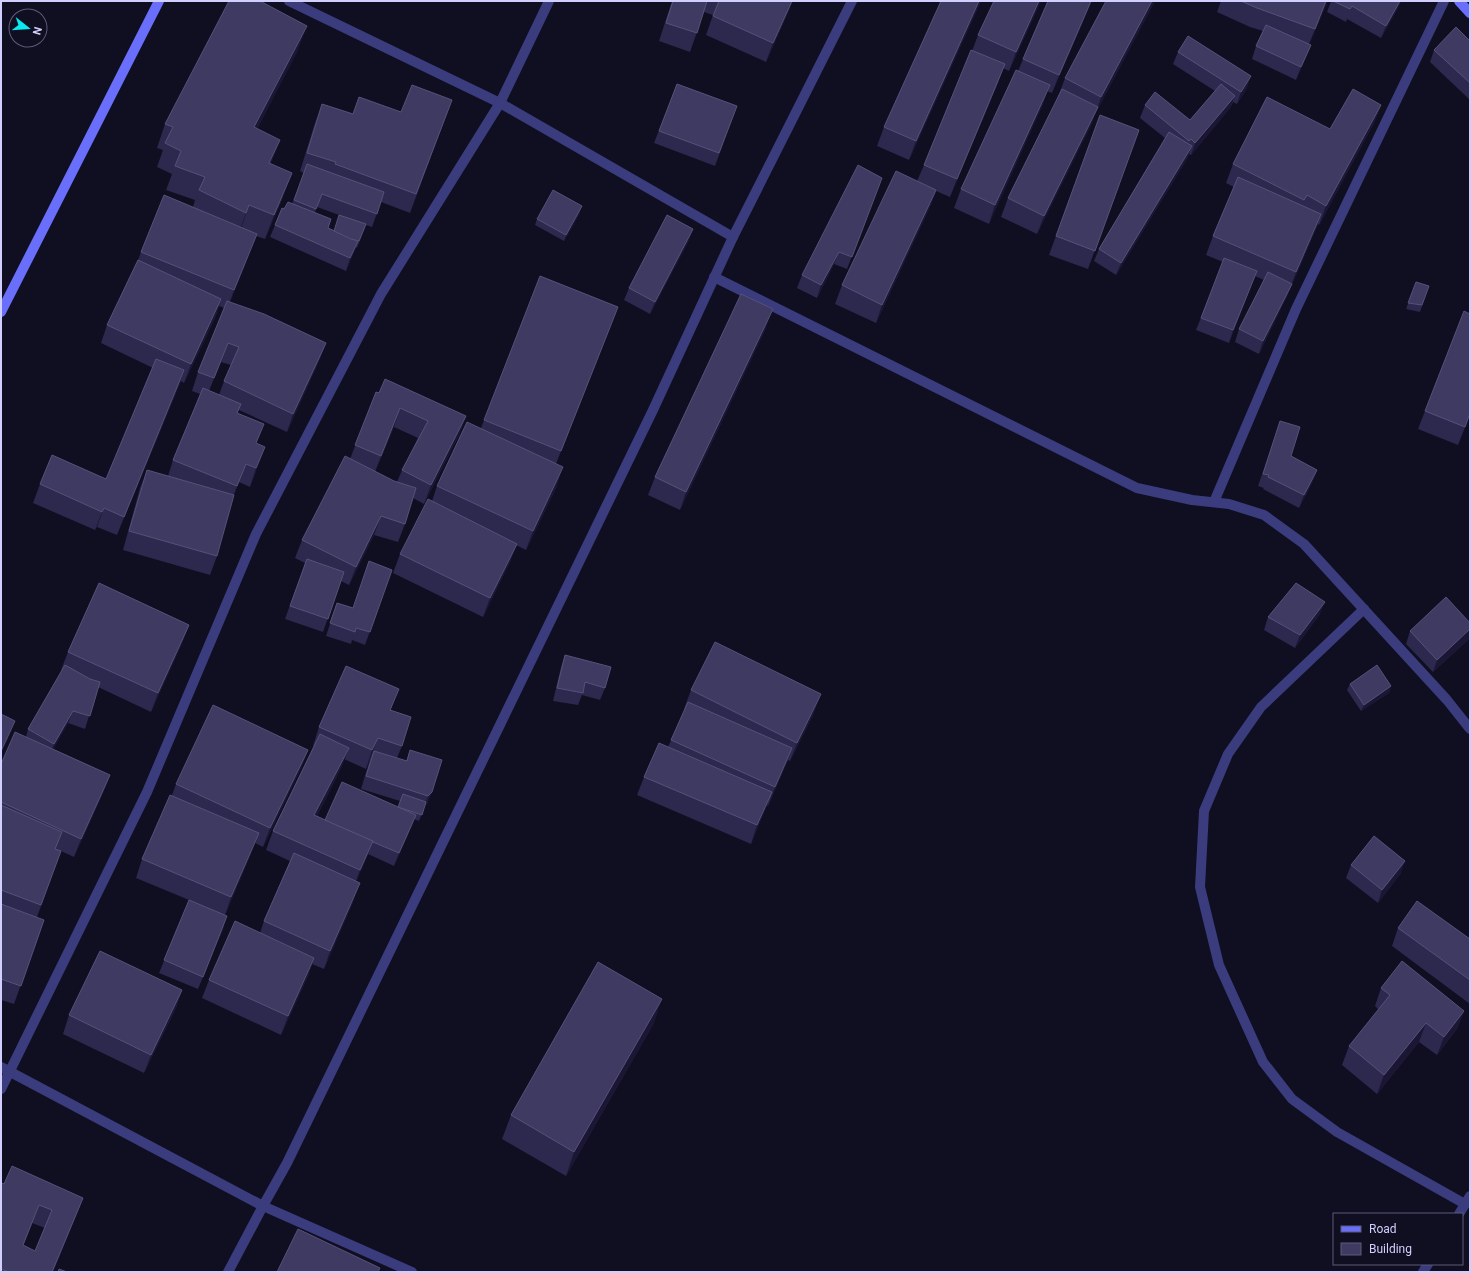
<svg xmlns="http://www.w3.org/2000/svg" width="1471" height="1273" font-family="Roboto,sans-serif">
<rect width="100%" height="100%" fill="#100e21"/>
<g fill="none" stroke-linecap="round" stroke-linejoin="round">
<g stroke="#3a3c7e" stroke-width="10">
<path d="M289 1 500 103 733 237"/>
<path d="M714 277 1137 488 1192 500 1229 504 1264 515 1304 544 1447 700 1470 729"/>
<path d="M1214 502 1296 309 1444 1"/>
<path d="M1364 609 1261 707 1228 754 1204 811 1200 887 1219 965 1263 1062 1292 1099 1337 1132 1465 1204"/>
<path d="M1 1067 263 1206 412 1272"/>
<path d="M1 1089 147 792 256 534 381 294 500 103 549 1"/>
<path d="M1459 1214 1470 1196"/>
<path d="M228 1272 263 1206 287 1163 653 410 733 237 852 1"/>
<path d="M1423 1272 1428 1264"/>
</g>
<g stroke="#696ffa" stroke-width="10">
<path d="M1459 1 1470 13"/>
<path d="M1 312 159 1"/>
</g>
</g>
<g fill="#2c284e" fill-rule="evenodd">
<path d="M672 1H793L766 62 706 35 713 15 704 12 690 52 659 41Z"/>
<path d="M981 1 909 160 877 146 884 127Z"/>
<path d="M1041 1 1009 71 1003 68 998 83 950 197 936 191 929 209 876 323 835 304 842 285 917 181 924 165 972 51 978 35Z"/>
<path d="M1048 1H1092L1052 93 1047 91 1043 104 989 224 954 208 961 189 1018 71 1023 59Z"/>
<path d="M1155 1 1094 116 1091 125 1037 234 1001 217 1008 198 1058 97 1065 78Z"/>
<path d="M1221 1H1328L1309 44 1306 57 1296 80 1252 59 1256 46 1263 31 1250 27 1217 12Z"/>
<path d="M1331 1H1401L1398 8 1381 38 1347 19 1346 22 1327 12Z"/>
<path d="M1470 41V100L1430 62 1434 50Z"/>
<path d="M298 50 257 129 271 164 283 197 265 239 256 236 250 252 230 302 326 343 319 361 287 432 239 410 237 413 256 444 265 447 250 487 239 482 234 495 217 556 210 575 123 550 140 488 147 470 168 476 173 460 200 394 192 391 198 372 224 308 219 306 215 318 184 383 181 381 117 535 97 527 95 530 33 503 40 484 106 479 153 368 101 343 107 325 138 260 141 252 193 207 195 200 166 190 172 174 157 167 163 150 157 148 165 124ZM221 362 231 365 224 381 219 395 209 391Z"/>
<path d="M1178 52 1247 88 1237 104 1233 102 1230 108 1191 155 1189 154 1187 159 1116 275 1094 261 1099 249 1165 138 1140 118 1145 105 1190 120 1215 91 1173 64Z"/>
<path d="M677 84 737 106 715 166 654 143Z"/>
<path d="M359 97 401 112 452 100 410 213 381 202 372 227 366 225 357 248 356 247 346 271 270 237 275 225 284 209 292 204 304 173 300 171 315 123 322 104 353 114ZM317 207 339 215 334 231 328 228 315 212Z"/>
<path d="M1381 105 1374 123 1319 225 1318 224 1287 296 1259 354 1235 342 1239 329 1264 280 1255 276 1229 343 1196 330 1223 262 1206 255 1213 236 1234 187 1226 183 1233 164 1330 129Z"/>
<path d="M1100 115 1139 130 1088 269 1049 255Z"/>
<path d="M882 178 847 269 834 264 817 298 797 288 802 275Z"/>
<path d="M580 213 564 241 535 225 537 219Z"/>
<path d="M693 229 688 242 650 314 624 300 629 288Z"/>
<path d="M1416 282 1429 286 1420 312 1406 309Z"/>
<path d="M611 325 556 464 557 486 526 550 516 545 510 562 483 617 393 573 400 554 432 501 437 486 481 428 484 420Z"/>
<path d="M766 328 680 510 648 495 655 477Z"/>
<path d="M376 392 466 416 459 435 424 504 413 498 405 524 398 542 374 535 349 585 341 581 323 632 285 619 305 563 295 558 302 540 350 459ZM394 427 418 438 402 470 397 482 394 481 375 472Z"/>
<path d="M1425 411 1470 415 1458 445 1418 429Z"/>
<path d="M1280 421 1291 456 1317 470 1312 483 1299 508 1263 489 1264 488 1258 486Z"/>
<path d="M392 570 365 645 352 640 351 644 326 636 337 603 353 608Z"/>
<path d="M1320 614 1295 648 1264 630 1268 617Z"/>
<path d="M189 625 182 643 151 712 98 687 85 729 68 723 53 749 110 775 103 793 74 857 61 851 37 917 44 920 14 1004 1 1000V764L26 737 28 729 62 671 61 670 68 652Z"/>
<path d="M1410 631 1469 639 1433 672 1406 644Z"/>
<path d="M565 655 605 688 600 700 582 695 578 705 553 701 561 667Z"/>
<path d="M1350 684 1391 686 1389 693 1361 711 1347 690Z"/>
<path d="M691 690 814 713 790 761 788 760 768 806 767 805 751 844 637 795 644 777 668 747 685 709H684Z"/>
<path d="M391 710 402 746 397 758 406 761 410 750 432 792 427 804 424 808 419 821 414 819 411 828 394 866 368 854 356 882 353 902 324 969 312 964 308 976 281 1035 202 998 209 980 260 933 264 921 290 861 266 850 273 831 314 746H313L319 727ZM371 756 361 789 400 801 398 807 325 820 317 816 342 766 344 759 366 769Z"/>
<path d="M308 750 301 768 263 847 255 843 225 915 223 929 198 989 159 973 189 900 136 878 142 859 172 795 176 784Z"/>
<path d="M1351 865 1401 873 1378 903 1346 878Z"/>
<path d="M1398 928 1470 939V1004L1392 946Z"/>
<path d="M1381 988 1464 1011 1457 1029 1437 1055 1419 1042 1377 1094 1342 1065 1349 1046 1379 1010 1375 1006Z"/>
<path d="M182 990 176 1008 144 1073 63 1034 69 1015Z"/>
<path d="M654 1023 566 1176 502 1139 511 1115Z"/>
<path d="M1 1183 83 1198 76 1216 53 1272H1ZM32 1223 45 1228 35 1251 23 1246Z"/>
</g>
<g fill="#1a1634">
<path d="M792 1H793L766 62 773 43Z"/>
<path d="M979 1H981L909 160 916 141Z"/>
<path d="M1039 1H1041L1009 71 1016 52Z"/>
<path d="M1091 1H1092L1052 93 1059 75Z"/>
<path d="M1152 1H1155L1094 116 1091 125 1037 234 1044 216 1098 107 1101 97Z"/>
<path d="M1326 1H1328L1308 48 1315 29Z"/>
<path d="M1400 1H1401L1398 8 1381 38 1386 26Z"/>
<path d="M307 26 298 50 246 151 254 127Z"/>
<path d="M1311 45 1306 57 1296 80 1301 67Z"/>
<path d="M1005 64 998 83 950 197 957 179Z"/>
<path d="M1251 76 1247 88 1237 104 1241 92Z"/>
<path d="M1050 85 1043 104 989 224 995 205Z"/>
<path d="M1235 96 1230 108 1191 155 1195 143Z"/>
<path d="M1381 105 1374 123 1319 225 1326 206Z"/>
<path d="M280 140 271 164 269 163Z"/>
<path d="M1192 146 1187 159 1116 275 1121 263Z"/>
<path d="M292 173 283 197 265 239 274 215Z"/>
<path d="M936 190 929 209 876 323 882 305Z"/>
<path d="M249 205 241 229 237 237Z"/>
<path d="M582 206 580 213 564 241 566 235Z"/>
<path d="M1321 214 1314 233 1289 291 1296 272Z"/>
<path d="M693 229 688 242 650 314 655 302Z"/>
<path d="M257 234 250 252 227 309 234 290Z"/>
<path d="M358 241 353 254 346 271 350 258Z"/>
<path d="M839 252 834 264 817 298 821 285Z"/>
<path d="M1257 271 1252 284 1229 343 1233 330Z"/>
<path d="M1292 284 1287 296 1259 354 1263 341Z"/>
<path d="M221 299 215 318 184 383 191 364Z"/>
<path d="M618 307 611 325 554 469 561 451Z"/>
<path d="M773 309 766 328 680 510 686 492Z"/>
<path d="M228 343 221 362 207 397 214 378Z"/>
<path d="M326 343 319 361 287 432 293 414Z"/>
<path d="M184 370 178 389 117 535 124 517Z"/>
<path d="M400 408 394 427 374 474 381 456Z"/>
<path d="M1470 413V415L1458 445 1465 427Z"/>
<path d="M466 416 459 435 424 504 431 485Z"/>
<path d="M265 447 258 466 250 487 256 468Z"/>
<path d="M246 464 239 482 230 505 237 486Z"/>
<path d="M563 467 557 486 526 550 533 531Z"/>
<path d="M1317 470 1312 483 1299 508 1304 495Z"/>
<path d="M104 508 97 527 95 530 102 512Z"/>
<path d="M381 516 374 535 349 585 356 567Z"/>
<path d="M517 544 510 562 483 617 490 598Z"/>
<path d="M1325 602 1320 614 1295 648 1300 635Z"/>
<path d="M189 625 182 643 151 712 158 693Z"/>
<path d="M1470 629V635L1469 639 1433 672 1437 660Z"/>
<path d="M1391 686 1389 693 1361 711 1364 705Z"/>
<path d="M399 689 392 708 383 728 390 710Z"/>
<path d="M821 694 814 713 790 761 797 743Z"/>
<path d="M73 711 68 723 49 757 54 744Z"/>
<path d="M15 721 8 739 1 754V751Z"/>
<path d="M378 738 371 756 366 769 372 750Z"/>
<path d="M349 748 342 766 308 834 314 815Z"/>
<path d="M792 748 785 767 768 806 775 787Z"/>
<path d="M308 750 301 768 263 847 270 828Z"/>
<path d="M110 775 103 793 74 857 81 839Z"/>
<path d="M432 792 427 804 424 808 428 796Z"/>
<path d="M772 792 765 810 751 844 757 825Z"/>
<path d="M416 815 411 828 394 866 399 853Z"/>
<path d="M259 833 252 852 225 916 231 897Z"/>
<path d="M373 841 366 860 353 889 360 870Z"/>
<path d="M1405 861 1401 873 1378 903 1382 890Z"/>
<path d="M360 883 353 902 324 969 330 951Z"/>
<path d="M227 916 223 929 198 989 203 977Z"/>
<path d="M314 958 308 976 281 1035 288 1016Z"/>
<path d="M182 990 176 1008 144 1073 151 1055Z"/>
<path d="M662 999 654 1023 566 1176 574 1152Z"/>
<path d="M1464 1011 1457 1029 1437 1055 1444 1037Z"/>
<path d="M1426 1023 1419 1042 1377 1094 1384 1075Z"/>
<path d="M83 1198 76 1216 53 1272H52Z"/>
<path d="M39 1205 32 1223 16 1264 23 1245Z"/>
</g>
<g fill="#3e3a61" stroke="#555179" fill-rule="evenodd">
<path d="M229 1H260L307 26 254 127 280 140 269 163 292 173 274 215 249 205 246 213 199 190 205 177 175 166 181 151 165 143 173 127 165 124Z"/>
<path d="M673 1H707L697 33 666 23Z"/>
<path d="M719 1H792L773 43 713 16Z"/>
<path d="M941 1H979L916 141 884 127Z"/>
<path d="M994 1H1039L1016 52 978 35Z"/>
<path d="M1048 1H1091L1059 75 1023 59Z"/>
<path d="M1106 1H1152L1101 97 1065 78Z"/>
<path d="M1241 1H1326L1315 29 1257 8Z"/>
<path d="M1333 1H1400L1386 26 1352 6 1350 9Z"/>
<path d="M1266 25 1311 45 1301 67 1256 46Z"/>
<path d="M1456 27 1470 41V83L1434 50Z"/>
<path d="M1188 36 1251 76 1241 92 1178 52Z"/>
<path d="M971 50 1005 64 957 179 924 165Z"/>
<path d="M1016 70 1050 85 995 205 961 189Z"/>
<path d="M677 84 737 106 719 153 659 131Z"/>
<path d="M1221 84 1235 96 1195 143 1191 139 1189 141 1145 105 1155 92 1190 120Z"/>
<path d="M412 85 452 100 416 194 335 164 336 162 307 153 322 104 353 114 359 97 401 112Z"/>
<path d="M1062 89 1098 107 1044 216 1008 198Z"/>
<path d="M1353 89 1381 105 1326 206 1307 195 1304 200 1233 164 1267 97 1330 129Z"/>
<path d="M1100 115 1139 130 1095 251 1056 236Z"/>
<path d="M1169 132 1192 146 1121 263 1099 249Z"/>
<path d="M307 164 384 192 377 214 322 194 316 209 294 200Z"/>
<path d="M858 165 882 178 852 257 839 252 821 285 802 275Z"/>
<path d="M896 171 936 190 882 305 842 285Z"/>
<path d="M1238 177 1321 214 1296 272 1213 236Z"/>
<path d="M553 190 582 206 566 235 537 219Z"/>
<path d="M164 195 257 234 234 290 141 252Z"/>
<path d="M288 202 331 219 328 228 358 241 350 258 275 225 282 208 284 209Z"/>
<path d="M339 215 366 224 359 241 351 239 334 231Z"/>
<path d="M667 215 693 229 655 302 629 288Z"/>
<path d="M1224 258 1257 271 1233 330 1201 318Z"/>
<path d="M138 260 221 299 191 364 107 325Z"/>
<path d="M1268 272 1292 284 1263 341 1239 329Z"/>
<path d="M540 276 618 307 561 451 484 420Z"/>
<path d="M1416 282 1429 286 1422 305 1408 303Z"/>
<path d="M741 294 773 309 686 492 655 477Z"/>
<path d="M227 301 264 314 326 343 293 414 224 381 239 347 228 343 214 378 198 372Z"/>
<path d="M1464 311 1470 314V413L1465 427 1425 411Z"/>
<path d="M156 359 184 370 124 517 104 508 102 512 40 484 52 455 106 479Z"/>
<path d="M385 379 466 416 431 485 402 470 428 421 400 408 381 456 355 445 376 392 379 393Z"/>
<path d="M203 388 241 404 237 413 264 424 256 443 265 447 256 468 246 464 237 486 173 460Z"/>
<path d="M1280 421 1300 427 1291 456 1317 470 1304 495 1268 477 1269 475 1263 474Z"/>
<path d="M467 422 563 467 533 531 437 486Z"/>
<path d="M345 456 394 481 416 488 405 524 381 516 356 567 302 540Z"/>
<path d="M147 470 234 495 217 556 129 531Z"/>
<path d="M428 499 517 544 490 598 400 554Z"/>
<path d="M307 559 344 572 328 619 290 606Z"/>
<path d="M369 561 392 570 370 632 356 628 355 632 330 623 337 603 353 608Z"/>
<path d="M99 583 189 625 158 693 68 652Z"/>
<path d="M1296 583 1325 602 1300 635 1268 617Z"/>
<path d="M1446 597 1470 623V629L1437 660 1410 631Z"/>
<path d="M715 642 821 694 797 743 691 690Z"/>
<path d="M565 655 611 667 605 688 585 682 583 693 557 688Z"/>
<path d="M65 665 90 679 100 682 90 716 73 711 54 744 28 729Z"/>
<path d="M1377 665 1391 686 1364 705 1350 684Z"/>
<path d="M346 666 399 689 390 710 411 717 402 746 378 738 372 750 319 727Z"/>
<path d="M688 702 792 748 775 787 671 740Z"/>
<path d="M213 705 308 750 270 828 176 784Z"/>
<path d="M1 714 15 721 1 751Z"/>
<path d="M15 732 110 775 81 839 1 802V764Z"/>
<path d="M320 734 349 748 314 815 373 841 360 870 273 831Z"/>
<path d="M659 743 772 792 757 825 644 777Z"/>
<path d="M410 750 442 760 432 792 428 796 366 776 374 751 407 761Z"/>
<path d="M342 782 416 815 399 853 373 842V841L325 820Z"/>
<path d="M403 794 426 802 422 815 398 807Z"/>
<path d="M170 795 259 833 231 897 142 859Z"/>
<path d="M1 805 62 832 55 849 61 851 41 905 1 890Z"/>
<path d="M1374 836 1405 861 1382 890 1351 865Z"/>
<path d="M294 853 360 883 330 951 264 921Z"/>
<path d="M189 900 227 916 203 977 164 960Z"/>
<path d="M1417 901 1470 939V980L1398 928Z"/>
<path d="M1 904 44 920 21 986 1 979Z"/>
<path d="M235 921 314 958 288 1016 209 980Z"/>
<path d="M100 951 182 990 151 1055 69 1015Z"/>
<path d="M1402 961 1464 1011 1444 1037 1426 1023 1384 1075 1349 1046 1390 995 1381 988Z"/>
<path d="M598 962 662 999 574 1152 511 1115Z"/>
<path d="M12 1166 83 1198 52 1272H9L1 1269V1183L4 1184ZM39 1205 52 1210 35 1251 23 1245Z"/>
<path d="M298 1229 380 1268 378 1272H277Z"/>
<path d="M59 1269 67 1272H58Z"/>
</g>
<rect width="1471" height="1273" fill="none" stroke="#d1cffd" stroke-width="4"/>
<rect x="1333" y="1213" width="130" height="52" fill="#100e21" stroke="#5d5b79"/>
<rect x="1341" y="1226" width="20" height="6" fill="#696ffa" stroke="#5d5b79"/>
<text x="1369" y="1233" font-size="12" fill="#d1cffd">Road</text>
<rect x="1341" y="1243" width="20" height="12" fill="#3e3a61" stroke="#5d5b79"/>
<text x="1369" y="1253" font-size="12" fill="#d1cffd">Building</text>
<g transform="translate(28 28) rotate(107)"><circle r="19" fill="#100e21" stroke="#5d5b79"/>
<path d="M0-3L7 15L0 10L-7 15Z" fill="#08e9f0"/>
<text y="-6" font-size="11" font-weight="bold" text-anchor="middle" fill="#d1cffd">N</text>
</g>
</svg>
